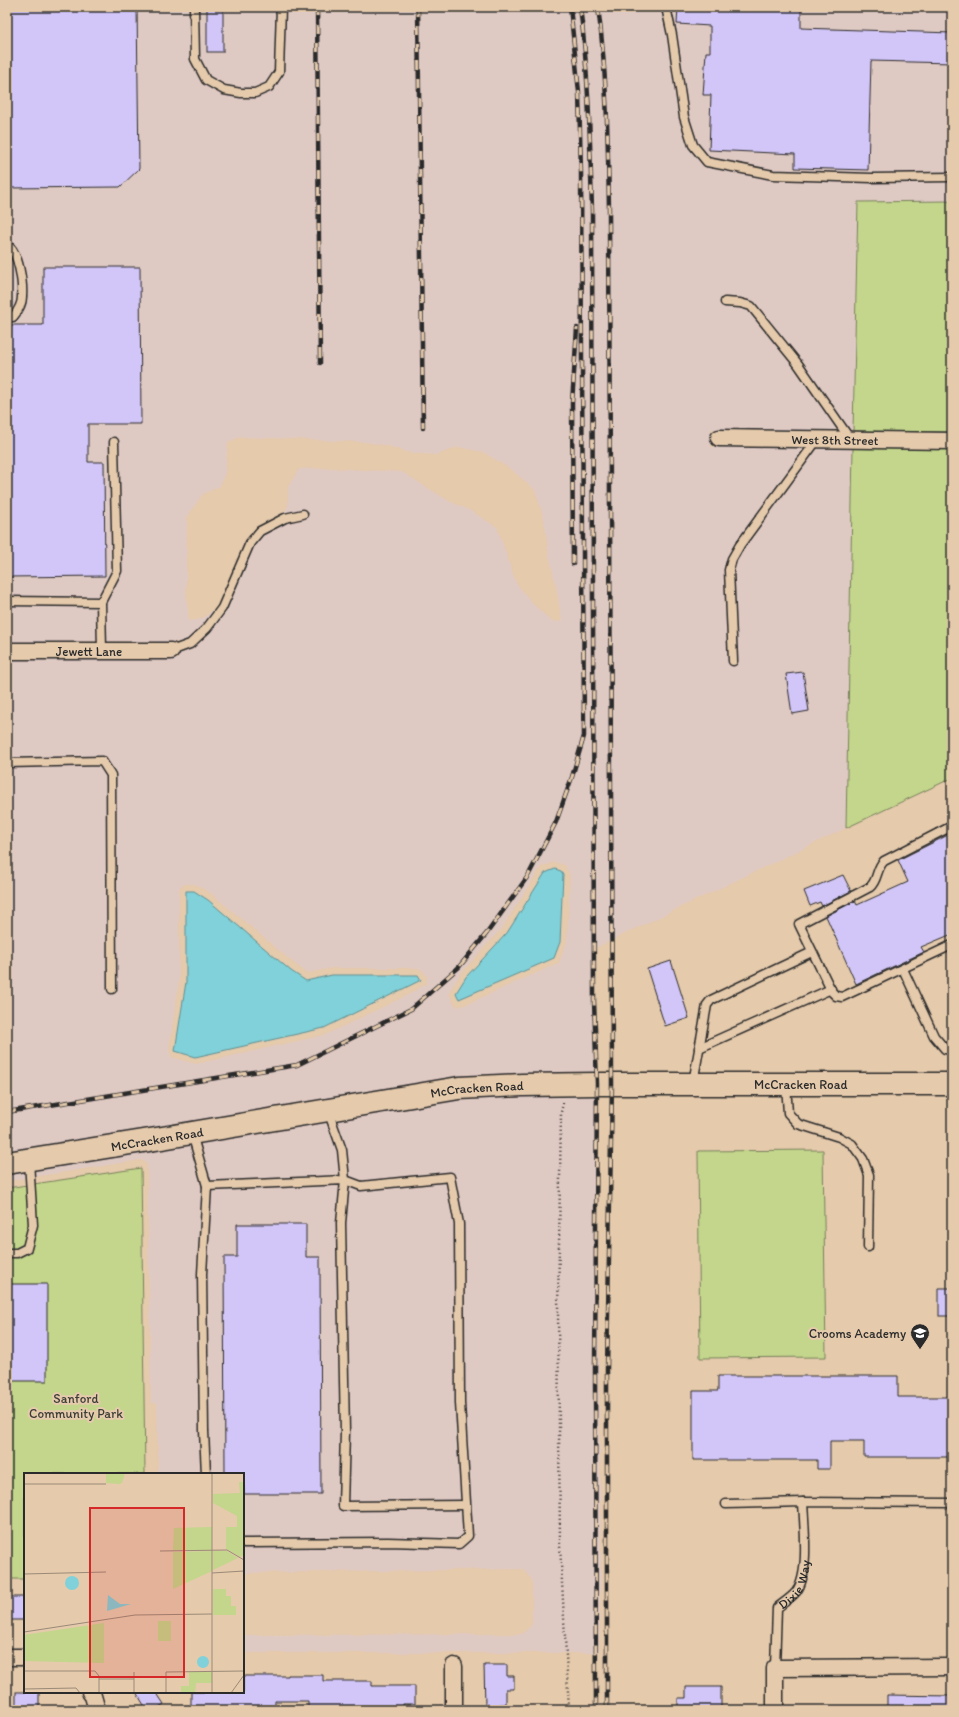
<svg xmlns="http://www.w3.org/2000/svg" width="959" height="1717" font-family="Itim,sans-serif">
<rect width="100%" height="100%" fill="#e5caac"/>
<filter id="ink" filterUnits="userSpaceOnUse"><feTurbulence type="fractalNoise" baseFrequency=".025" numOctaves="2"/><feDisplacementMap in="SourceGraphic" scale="8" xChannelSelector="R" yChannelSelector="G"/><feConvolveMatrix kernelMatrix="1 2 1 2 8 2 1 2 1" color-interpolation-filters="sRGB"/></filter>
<g filter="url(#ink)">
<g fill="#dfc9c3" fill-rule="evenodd">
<path d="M7 7H952V201L858 203 853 431 711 429V447L853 448 846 828 595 948 596 1075 7 1154V660L178 659V642L102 641 7 643ZM240 437 365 442 388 446 410 453 437 455 458 447 483 452 512 470 535 490 544 519 548 550 556 586 562 622 551 621 533 604 516 583 497 527 471 511 449 501 402 472 330 468 299 469 288 487V506L280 519 252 541 227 590 215 609 201 619 189 621 186 593 187 516 203 494 220 486 225 473 228 442ZM554 862 565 865 570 875 567 942 559 963 465 1005 458 1007 454 1004 449 993 451 988 461 973 502 928 541 867ZM184 884H195L212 894 295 964 307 973 332 968H418L421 969 427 976V983L408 995 325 1035 196 1064 171 1057 169 1049 179 981V891L180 887Z"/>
<path d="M596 1092 601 1559 599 1653H243V1635L522 1634 532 1625V1580L523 1569 243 1573V1474H158L157 1403H151L147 1165 144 1161 140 1160 7 1181V1171L460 1097Z"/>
</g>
<g fill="#c3d68b" stroke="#77805b">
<path d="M952 201V432L853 431 858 202Z"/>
<path d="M853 448 952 449V778L846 828Z"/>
<path d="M823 1150 826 1357 700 1358 698 1151Z"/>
<path d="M141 1168 145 1474H25V1579H7V1188Z"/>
</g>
<g fill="#80d1d9" stroke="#5e8f93">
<path d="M555 869 561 871 563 874 560 942 554 958 459 999 456 993 466 977 507 933 545 873Z"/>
<path d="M186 891H194L208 900 291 971 306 981 332 975H418L421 980 324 1028 195 1057 175 1051 186 982Z"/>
</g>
<g fill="#d2c6f8" stroke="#2b2b2b">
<path d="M7 7H137L139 169 120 187 7 188Z"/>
<path d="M678 7H801V28L952 33V63L871 61 868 170 795 168V154L709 150 711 95H703L706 52H710V26L677 24Z"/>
<rect x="207" y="8" width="16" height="44"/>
<path d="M43 267H140L141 424H88V462H104L105 576 7 577V325H43Z"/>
<path d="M803 672 809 711 792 714 786 674Z"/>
<path d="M952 833V934L921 947 924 952 856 984 826 916 855 901 857 905 908 882 898 860Z"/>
<path d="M843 875 851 891 822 906 820 902 810 906 804 891Z"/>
<path d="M671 961 689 1018 665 1026 647 969Z"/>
<path d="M237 1224H306V1257H320L321 1494H244L243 1474H225L224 1257H237Z"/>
<rect x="7" y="1284" width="40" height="97"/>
<rect x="939" y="1288" width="13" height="28"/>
<path d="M718 1376H898V1397H952V1457H864V1441H830V1469H817V1460H693V1391H718Z"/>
<rect x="7" y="1597" width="18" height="23"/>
<path d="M484 1665H507V1676H514V1689H506V1704L485 1705Z"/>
<path d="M288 1675H323V1681H372V1686H415V1704H403V1710H308V1701H275V1710H191V1692H243V1676H288Z"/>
<path d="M686 1687H721V1710H678V1698H686Z"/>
<rect x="16" y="1692" width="23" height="18"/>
<path d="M136 1692H156L164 1704 154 1710H147Z"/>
<path d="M887 1695 952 1696 951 1710H887Z"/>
</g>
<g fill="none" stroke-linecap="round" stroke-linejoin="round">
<defs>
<g id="lane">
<path d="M194 7 195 59 206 80 224 90 241 93H255L269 87 279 72 281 7"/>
<path d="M666 7 672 35 684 117 693 145 707 162 773 175 872 178 952 177"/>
<path d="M7 245C19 251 23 284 22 297 22 305 18 311 13 317H7"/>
<path d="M725 302 740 303 751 306 798 364 850 439"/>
<path d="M7 601 101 602"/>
<path d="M102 650 101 602 117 571 114 442"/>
<path d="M171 651 190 644 207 628 222 608 250 543 260 531 285 518 303 514"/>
<path d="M733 661 729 570 732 559 740 545 817 440"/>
<path d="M7 763 102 761 111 775 112 989"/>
<path d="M952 826 884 861C876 868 878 881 870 887L799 924 832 992 836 996 842 997 952 945"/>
<path d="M903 969 934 1036 945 1049 952 1050"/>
<path d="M699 1048 831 989"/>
<path d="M693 1083 707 1005 711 1000 812 952"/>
<path d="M786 1085 788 1113 798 1124 839 1137 852 1144 863 1159 869 1175 868 1247"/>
<path d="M192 1134 207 1186 202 1274 204 1431 206 1474"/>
<path d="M207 1186 345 1180 341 1223 345 1432 343 1506 466 1505"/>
<path d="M7 1253H17L27 1248 33 1225 29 1161"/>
<path d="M726 1504 803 1502 952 1503"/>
<path d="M243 1543 388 1542 459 1544 468 1536 460 1403 459 1224 450 1177 361 1186 345 1180 342 1150 328 1111"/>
<path id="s1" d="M775 1668 777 1608C783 1603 791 1598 796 1592 810 1574 804 1525 803 1502"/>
</g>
<g id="street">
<path id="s2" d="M719 438 952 441"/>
<path id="s3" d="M7 651H171"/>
<path d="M7 1657H25"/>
<path d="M454 1666V1710"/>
<path d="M90 1692 93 1696 97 1710"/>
<path d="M775 1710V1668L952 1667"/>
</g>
<g id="secondary">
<path id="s4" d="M7 1163 162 1138 459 1088 522 1085 597 1084H952"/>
</g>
</defs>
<use href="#lane" stroke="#2b2b2b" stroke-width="11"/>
<use href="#street" stroke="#2b2b2b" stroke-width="19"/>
<use href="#secondary" stroke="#2b2b2b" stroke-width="25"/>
<path stroke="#2b2b2b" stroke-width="2.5" stroke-dasharray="1 3" stroke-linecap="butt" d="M563 1103 561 1112 558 1311 560 1545 569 1710"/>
<use href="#lane" stroke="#e5caac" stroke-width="8"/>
<use href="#street" stroke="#e5caac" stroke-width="16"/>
<use href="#secondary" stroke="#e5caac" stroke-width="22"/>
<defs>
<g id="rail">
<path d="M317 7 320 363"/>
<path d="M418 7 423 428"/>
<path d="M580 7C589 74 590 142 592 210L594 1001 597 1084 595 1369 596 1710"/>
<path d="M598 7C607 74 608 142 609 210L612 1084 607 1370V1710"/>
<path d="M573 564 572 403 577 328"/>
<path d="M7 1112 297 1065 411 1009 459 967 487 933 528 876 556 822 572 777 584 736 581 172 579 92 570 7"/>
</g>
</defs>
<use href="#rail" stroke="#2b2b2b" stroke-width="4.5"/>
<use href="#rail" stroke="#e5caac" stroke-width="3" stroke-dasharray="9" stroke-linecap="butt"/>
</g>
</g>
<defs>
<symbol id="school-pin" viewBox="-11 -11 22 30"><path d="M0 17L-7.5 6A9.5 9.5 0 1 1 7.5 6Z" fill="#2b2b2b" stroke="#e5caac"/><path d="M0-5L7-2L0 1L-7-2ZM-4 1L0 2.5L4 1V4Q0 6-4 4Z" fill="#fff"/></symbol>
</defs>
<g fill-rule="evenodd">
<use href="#school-pin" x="909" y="1322" width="22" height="30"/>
</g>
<g text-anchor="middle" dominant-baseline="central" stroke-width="4" stroke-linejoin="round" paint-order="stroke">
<g font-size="13" fill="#2b2b2b" stroke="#e5caac">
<text stroke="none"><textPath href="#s2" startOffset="116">West 8th Street</textPath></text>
<text stroke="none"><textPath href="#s3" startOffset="82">Jewett Lane</textPath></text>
<text stroke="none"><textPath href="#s4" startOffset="800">McCracken Road</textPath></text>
<text stroke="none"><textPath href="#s4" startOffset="476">McCracken Road</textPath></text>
<text stroke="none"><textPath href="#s4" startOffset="152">McCracken Road</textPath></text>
<text stroke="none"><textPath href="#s1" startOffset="91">Dixie Way</textPath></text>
</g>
<g font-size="13" fill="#2b2b2b" stroke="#e5caac" text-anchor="end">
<text x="906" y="1333">Crooms Academy</text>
</g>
<g font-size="13" fill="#3a3c35" stroke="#e5caac">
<text x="76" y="1398">Sanford<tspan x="76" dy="15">Community Park</tspan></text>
</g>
</g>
<g transform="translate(24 1473)">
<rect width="220" height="220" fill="#e5caac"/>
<path d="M82 0H101L98 10 95 11 82 10ZM189 9H220V82L216 84 202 76V54H213V43L189 30V21L216 20 215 9ZM188 54V77H149L150 55ZM188 78V98L149 116V79ZM189 78H203L214 85 189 97ZM189 116H202V123H207V133H212V142H189ZM134 148H147V168H134ZM80 150V190L0 188V162ZM165 199H188V210H172L171 220H157V213H165Z" fill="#c3d68b"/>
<path d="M41 110a7 7 0 1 1 14 0a7 7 0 1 1-14 0ZM84 122 96 131H107L83 138ZM173 189a6 6 0 1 1 12 0a6 6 0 1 1-12 0Z" fill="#80d1d9"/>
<path fill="none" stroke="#9b8a78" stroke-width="1" d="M188 0V220M0 11H82M136 78 203 77 220 87M188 100 220 98M0 101 82 99M0 159 111 142 188 141M0 198H71L75 203V220M110 199V220M75 206H110M0 216 52 215 56 220M142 220V199L220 198M207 220 220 202"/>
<path fill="#d62828" fill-opacity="0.15" stroke="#d62828" stroke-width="2" d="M66 35H160V204H66Z"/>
<rect width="220" height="220" fill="none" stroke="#2b2b2b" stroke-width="2"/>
</g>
<rect width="959" height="1717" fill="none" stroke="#e5caac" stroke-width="24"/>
<rect x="12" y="12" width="935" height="1693" fill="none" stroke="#2b2b2b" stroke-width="1.5" filter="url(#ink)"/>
</svg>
